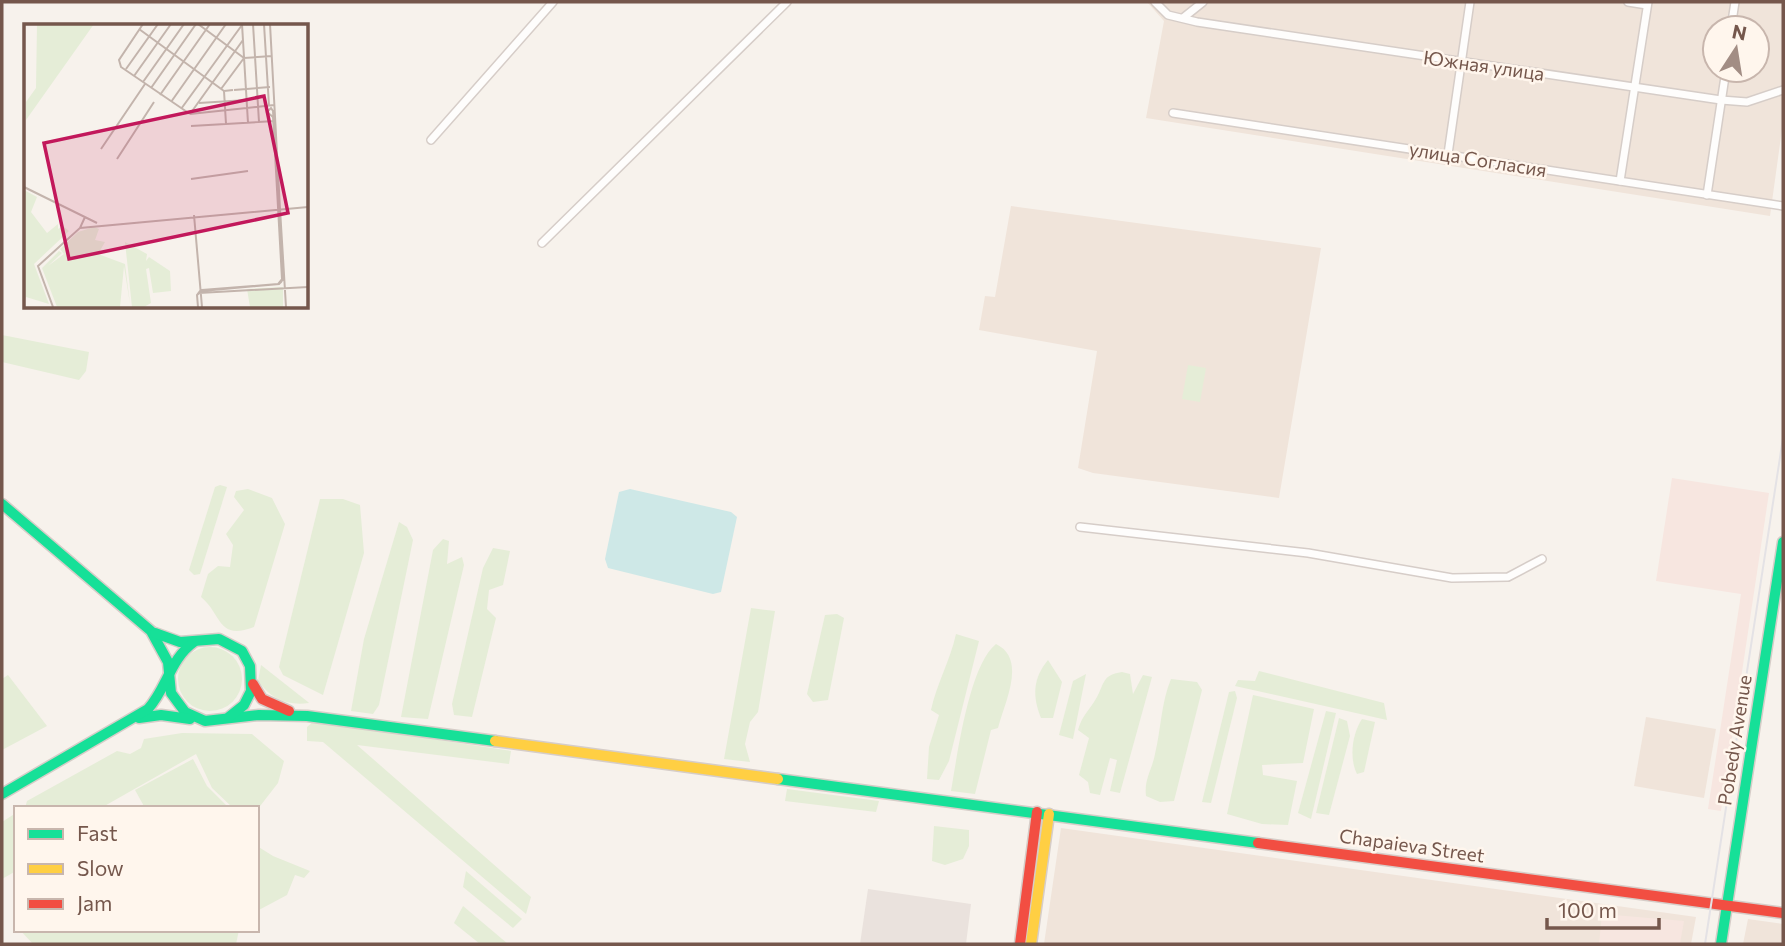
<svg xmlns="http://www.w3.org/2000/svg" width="1785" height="946" font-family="Commissioner,sans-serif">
<rect width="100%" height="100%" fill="#f7f2ec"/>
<g fill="#f0e4da" fill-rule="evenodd">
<path d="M1147 2H1783V122L1770 216 1146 118 1164 21ZM1715 28H1757V70H1715Z"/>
<path d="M1011 206 1321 248 1279 498 1093 473 1078 468 1097 351 979 330 985 296 995 297Z"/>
<path d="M1646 717 1716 729 1704 798 1634 786Z"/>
<path d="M1061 828 1696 917 1691 944H1044Z"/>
<path d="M1748 919 1783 924V944H1743Z"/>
</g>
<g fill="#f7e6e0">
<path d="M1672 478 1769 493 1721 811 1708 809 1741 594 1656 581Z"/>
<path d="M1602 914 1684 921 1680 944H1599Z"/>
</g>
<path fill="#eae2dd" d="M868 889 971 904 966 944H860Z"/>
<g fill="#e5edd7">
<path d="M2 335 89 352 86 371 79 380 2 362Z"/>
<path d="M1188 365 1206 368 1200 402 1182 399Z"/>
<path d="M220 485 227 487 200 574 194 575 189 570 215 487Z"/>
<path d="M248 489 272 498 285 524 254 627C217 641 222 614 201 597L208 574 218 566 230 567 233 545 226 534 244 510 234 497 236 491Z"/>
<path d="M320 499H343L360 505 364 553 323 695 283 675 279 667Z"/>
<path d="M399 522 407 527 413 540 379 705 373 714 351 711 364 639Z"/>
<path d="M443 539 449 541 447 564 462 557 464 565 428 719 401 717 433 550Z"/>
<path d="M493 548 510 551 503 585 489 590 487 609 496 618 472 717 454 715 452 704 483 568Z"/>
<path d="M751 608 775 611 758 712 750 722 745 744 750 762 724 759Z"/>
<path d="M837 614 844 618 828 700 813 702 807 694 825 615Z"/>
<path d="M956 634 979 641 949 761 939 780 927 779 929 747 939 715 931 710C937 683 950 661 956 634Z"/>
<path d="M996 644C1027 659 1005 701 998 728L991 730 975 794 951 791C957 757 969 665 996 644Z"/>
<circle cx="210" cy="679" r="32"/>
<path d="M1048 660 1062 682 1053 718H1041C1032 696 1033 678 1048 660Z"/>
<path d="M261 665 308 702 309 703C287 706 271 699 258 681Z"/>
<path d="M1259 671 1384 703 1387 720 1235 686 1238 680 1255 681Z"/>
<path d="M1122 672 1130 674 1133 694 1143 675 1152 677 1120 793 1110 791 1117 760 1110 758 1100 795 1090 793 1088 782 1079 775 1089 738 1078 730C1082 716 1087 713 1094 702 1105 686 1100 675 1122 672Z"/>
<path d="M1086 674 1073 739 1059 735 1073 681Z"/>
<path d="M8 675 47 726 2 750V679Z"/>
<path d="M1171 679 1197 682 1202 690 1174 801 1160 802 1146 796C1144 779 1152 770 1155 754 1161 729 1161 703 1171 679Z"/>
<path d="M1235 691 1237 698 1211 803 1202 802 1229 692Z"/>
<path d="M1253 695 1314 709 1303 763 1262 765 1263 775 1297 781 1288 825 1262 824 1227 814Z"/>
<path d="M1326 711 1336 713 1311 819 1298 813Z"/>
<path d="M1339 718 1347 721 1350 736 1329 815 1316 813Z"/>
<path d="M1362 719 1375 722 1364 772 1357 774C1349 758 1352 734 1362 719Z"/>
<path d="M314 721 511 751 509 764 357 745 531 897 526 914 323 742 307 741V727Z"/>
<path d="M182 733 252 734 284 761 278 783 257 810 233 808 212 788 196 754 101 808H25L27 801 117 751 130 754 141 748 144 739Z"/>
<path d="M193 759 207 786 229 808H145L135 790Z"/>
<path d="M787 789 879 801 876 812 785 801Z"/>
<path d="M16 813V871L2 879V822Z"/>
<path d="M934 826 969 830V846L963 859 945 865 932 861Z"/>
<path d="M257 846 273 856 310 871 304 878 295 875 287 895 257 911Z"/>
<path d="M466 871 522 919 513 928 463 887Z"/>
<path d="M463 906 508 944H480L454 923Z"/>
<path d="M20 930H239L236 944H33Z"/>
</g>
<path fill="#cee8e7" d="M630 489 731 512 737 517 721 592 713 594 608 568 605 559 619 492Z"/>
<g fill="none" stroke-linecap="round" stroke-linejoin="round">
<defs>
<g id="street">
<path d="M1155 2 1168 15 1197 22 1721 100 1747 102 1783 90"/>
<path d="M1628 2 1647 5"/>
<path d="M1183 18 1203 2"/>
<path d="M1731 28 1735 2"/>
<path d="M1173 113 1783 206"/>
<path d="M431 140 553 2"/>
<path d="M1448 154 1470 2"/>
<path d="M1620 181 1648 2"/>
<path d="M1707 195 1726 70"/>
<path d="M542 243 787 2"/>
<path d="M1080 527 1308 553 1452 578 1508 577 1542 559"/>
</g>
<g id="fast">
<path d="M2 504 151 631 168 662 171 693 185 712 205 721 259 715 307 716 495 741"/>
<path d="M155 633 180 642 219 639 242 651 250 666 251 691 244 705 229 717"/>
<path d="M139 718 161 715 190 719"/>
<path d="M778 779 1258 843"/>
<path d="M2 794 148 709C167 688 170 659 194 642"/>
<path d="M1721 944 1783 542"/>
</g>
<g id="slow">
<path d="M495 741 778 779"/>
<path d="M1031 944 1049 814"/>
</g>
<g id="jam">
<path d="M253 684 262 699 289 711"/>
<path d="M1258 843 1783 913"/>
<path d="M1020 944 1037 812"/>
</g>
</defs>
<use href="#street" stroke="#d6cdc8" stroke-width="10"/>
<use href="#fast" stroke="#d6cdc8" stroke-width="13"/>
<use href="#slow" stroke="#d6cdc8" stroke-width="13"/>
<use href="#jam" stroke="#d6cdc8" stroke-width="13"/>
<use href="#street" stroke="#fefdfc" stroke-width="7"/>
<use href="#fast" stroke="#16e098" stroke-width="10"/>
<use href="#slow" stroke="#ffcf43" stroke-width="10"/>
<use href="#jam" stroke="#f24e42" stroke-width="10"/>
<path stroke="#e4e2e5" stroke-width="2" d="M1705 944 1783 438"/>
</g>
<g text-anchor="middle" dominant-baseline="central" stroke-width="5" stroke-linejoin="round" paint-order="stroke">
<g font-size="19" fill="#75574c" stroke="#fff6ed">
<text transform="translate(1484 65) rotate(8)">Южная улица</text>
<text transform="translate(1478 159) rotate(9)">улица Согласия</text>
<text transform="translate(1734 740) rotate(-81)">Pobedy Avenue</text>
<text transform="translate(1412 845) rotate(8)">Chapaieva Street</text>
</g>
</g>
<g transform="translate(24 24)">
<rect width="284" height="284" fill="#f7f2ec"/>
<path d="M13 0H70L2 96V78L12 64ZM0 166 13 173 7 188 23 209 34 200V205L39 202 45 207 10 240 25 280 2 273 0 278ZM70 203 75 205 71 216 81 218 74 230 101 240 106 280 100 242 96 283H33L18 244 35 227 38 229 24 242 40 230 36 225 54 208ZM101 218 123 230 122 237 125 233 146 247 147 267 129 269 125 244 122 245 127 279 120 283H108ZM259 263V283H226L223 265Z" fill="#e5edd7"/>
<path fill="none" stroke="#c3b4ac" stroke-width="2" d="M119 0 95 36 97 43 166 90M174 0 220 34 248 32M218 0 224 99M229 0 235 98M240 0 245 82M246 0 256 185M115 5 200 67 209 66M102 45 134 0M110 52 147 0M119 58 160 0M127 64 172 0M197 65 220 34M210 66 246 63M200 67 202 100M136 71 186 0M147 78 202 0M175 79 223 76M247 84 249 87 259 255 257 258 255 260 178 267 173 271 174 283 173 271 176 267 178 266 254 260 258 255 249 93 243 88ZM157 85 218 1M166 90 219 16M166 90 250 81M167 102 251 97M77 125 121 60M93 135 130 78M167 155 224 147M0 163 73 199M256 185 262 283M170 191 178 283M56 204 284 183M175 269 284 263M29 283 14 242 56 204 61 193"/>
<path fill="#c2185b" fill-opacity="0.15" stroke="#c2185b" stroke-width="3.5" d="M240 72 264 189 45 235 20 119Z"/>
<rect width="284" height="284" fill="none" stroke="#75574c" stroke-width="3.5"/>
</g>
<rect width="1785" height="946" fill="none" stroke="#75574c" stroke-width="7"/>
<rect x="14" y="806" width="245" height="126" fill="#fff6ed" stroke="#c8b6ad" stroke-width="2"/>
<rect x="28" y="829" width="35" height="10" fill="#16e098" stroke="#c8b6ad" stroke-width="2"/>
<text x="77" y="841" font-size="21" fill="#75574c">Fast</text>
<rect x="28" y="864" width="35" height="10" fill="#ffcf43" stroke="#c8b6ad" stroke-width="2"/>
<text x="77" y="876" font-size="21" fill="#75574c">Slow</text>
<rect x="28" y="899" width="35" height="10" fill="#f24e42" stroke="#c8b6ad" stroke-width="2"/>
<text x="77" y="911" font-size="21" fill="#75574c">Jam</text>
<g transform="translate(1736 49) rotate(12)"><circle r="33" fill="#fff6ed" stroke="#c8b6ad" stroke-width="2"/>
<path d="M0-5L12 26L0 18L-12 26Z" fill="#a28d84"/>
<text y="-10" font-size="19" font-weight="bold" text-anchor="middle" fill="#75574c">N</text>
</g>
<path d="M1547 918v10h112v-10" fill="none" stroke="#75574c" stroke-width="3.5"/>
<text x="1558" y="918" font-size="21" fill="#75574c" stroke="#fff6ed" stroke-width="5" paint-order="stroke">100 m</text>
</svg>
